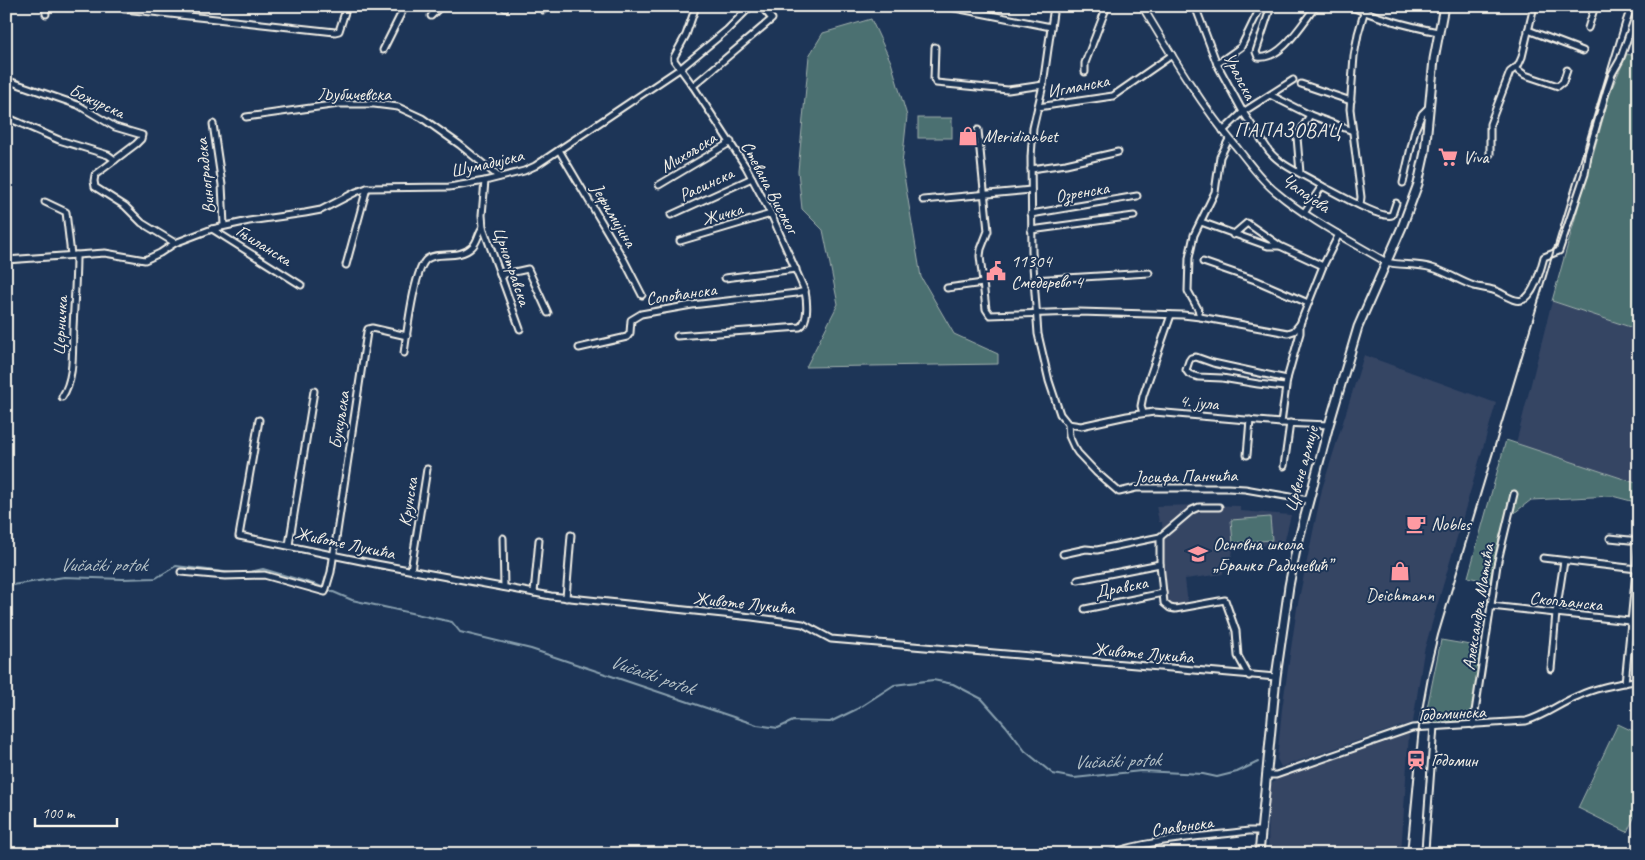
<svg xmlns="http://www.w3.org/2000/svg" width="1645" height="860" font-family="Caveat,sans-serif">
<rect width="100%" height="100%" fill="#1d3557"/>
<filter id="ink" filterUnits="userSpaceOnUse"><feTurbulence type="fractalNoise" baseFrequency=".02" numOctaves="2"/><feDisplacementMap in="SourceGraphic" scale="10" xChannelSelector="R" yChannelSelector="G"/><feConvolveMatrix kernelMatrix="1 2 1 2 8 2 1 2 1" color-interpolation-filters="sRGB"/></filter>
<g filter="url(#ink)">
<g fill="#344464">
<path d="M1552 301 1639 330V484L1516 443Z"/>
<path d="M1364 355 1496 403 1424 651 1413 722 1281 767 1277 759 1282 709 1297 608 1322 489Z"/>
<path d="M1201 505 1240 506V511L1291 515 1284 544 1233 548 1232 556 1223 557V574L1185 579 1188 604H1171L1167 599 1166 595 1162 522H1159L1156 506Z"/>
<path d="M1409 734 1401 854H1268L1269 787 1275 780Z"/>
</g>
<g fill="#4c6f71" stroke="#a0b0ac">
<path d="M871 19 891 62 907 116 902 164 921 277 954 334 998 354V364L806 367 838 304 823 230 802 209 798 171 809 56 823 33Z"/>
<path d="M1627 54 1639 57V330L1552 301 1611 90Z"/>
<rect x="918" y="118" width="34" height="20"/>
<path d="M1506 440 1639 484V503L1612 496 1531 500 1505 520 1497 546 1490 582 1468 577Z"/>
<path d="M1270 517 1272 540 1233 543 1231 520Z"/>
<path d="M1441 640 1482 647 1472 714 1465 721 1424 723Z"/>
<path d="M1618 724 1639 734V808L1627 832 1578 808Z"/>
</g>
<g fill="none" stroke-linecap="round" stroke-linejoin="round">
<g stroke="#889fae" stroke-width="2">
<path d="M246 573 263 569 317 585 352 600 452 622 460 632 531 649 757 725 778 728 793 721 830 722 857 709 894 685 933 680 953 684 982 699 1006 726 1025 751 1053 774 1074 778 1141 771 1203 774 1217 777 1237 772 1258 762"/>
<path d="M6 586 64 577 123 579 156 578 176 566 232 573"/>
</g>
<defs>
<g id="minor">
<path d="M45 6 46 14"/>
<path d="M67 6V7"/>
<path d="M945 6 1051 27"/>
<path d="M1054 6 1043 85 1033 128 1031 157 1032 252 1038 334 1049 381 1060 414 1068 424 1069 436 1074 447 1078 453 1096 472 1119 492 1136 488H1228L1245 489 1308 500"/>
<path d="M1195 6 1217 64 1243 112 1269 151C1282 167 1305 175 1322 186L1304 213"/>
<path d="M1271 6 1256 52 1258 57C1281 61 1303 22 1316 6"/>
<path d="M1350 6C1378 18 1408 26 1438 32"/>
<path d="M505 8 506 6"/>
<path d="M124 9 335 32 339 31 347 6"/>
<path d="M543 10 549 6"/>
<path d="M431 16 441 6"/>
<path d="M1588 28 1595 6"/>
<path d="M1528 30 1583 51"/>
<path d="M935 47 934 79 936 83 1008 90 1043 85"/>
<path d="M383 50 405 6"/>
<path d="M1217 64 1241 47 1261 6"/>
<path d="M1515 68 1525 75 1558 86 1563 82 1567 70"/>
<path d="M1085 72V63L1107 6"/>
<path d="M6 80 78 105 115 127 142 135 141 139 136 144 95 175 94 181 95 187 125 206 142 223 175 243"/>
<path d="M1301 84 1351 101"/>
<path d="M693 86 772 19 761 6"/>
<path d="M1270 95 1310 115 1353 131"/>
<path d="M1038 107 1113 96 1172 55"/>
<path d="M6 117 59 140 108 155 115 160"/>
<path d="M246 117 339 104H374L398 107 422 118 460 145 499 177"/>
<path d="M213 124 222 185 224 225"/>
<path d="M978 130 988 231 981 249 980 256 986 309 990 315 1079 312 1183 315 1200 317 1288 333 1294 331 1300 324 1323 266 1339 234"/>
<path d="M1223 131 1243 112 1293 80"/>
<path d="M559 150 624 260 642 295"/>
<path d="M1490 154V124L1510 72 1518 66 1522 57 1534 6"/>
<path d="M1031 169 1066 164 1118 152"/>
<path d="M1300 173 1297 137 1310 115"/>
<path d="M485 181 482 215 483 227 520 329"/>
<path d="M1403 183 1415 130 1422 114 1429 107"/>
<path d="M659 185 731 142"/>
<path d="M1322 186C1334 192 1382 220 1392 215L1396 203"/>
<path d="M923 200 1031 190"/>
<path d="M45 202 66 212 71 255"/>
<path d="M1360 205 1361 197 1350 109 1354 56 1358 34 1366 6"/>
<path d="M1031 214 1137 196"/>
<path d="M671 215 752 178"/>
<path d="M1201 222 1268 246H1279"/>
<path d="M212 229 301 285"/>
<path d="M1031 230 1134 216"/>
<path d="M1233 235 1247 223 1280 246 1323 266"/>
<path d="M680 241 771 214"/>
<path d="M6 260 105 253 145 260 160 253 175 243 212 229 249 221 305 213 321 210 356 192 367 188 449 187 485 181 524 171 535 166 681 68 727 30 751 6"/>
<path d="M1203 262 1255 280 1308 303"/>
<path d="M1386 262C1401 266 1416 263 1432 268 1447 272 1459 281 1474 286 1480 288 1487 288 1493 290 1502 292 1513 303 1522 300 1534 297 1541 268 1544 257L1559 251 1585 174 1588 155 1607 89 1612 74 1620 60 1639 6"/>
<path d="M346 265 367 188"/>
<path d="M500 275 528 269 548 313"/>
<path d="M725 278 796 269"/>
<path d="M1033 280 1149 273"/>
<path d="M947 288 983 283"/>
<path d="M1200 317 1198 309 1188 291 1189 258 1194 235 1215 192 1220 157 1229 139"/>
<path d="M677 336 800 327C809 321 807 301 805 291L771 214 746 167 693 86 674 60V57L686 35 696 6"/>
<path d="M579 348 627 337 630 333 631 320 641 314 692 305 797 293 805 291"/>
<path d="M404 353C407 334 414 268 427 259 438 251 459 260 472 247 478 242 478 233 483 227"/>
<path d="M1285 387 1258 384 1222 378 1198 377 1189 374 1186 370 1189 361 1191 358 1196 357 1213 363 1287 379"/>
<path d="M62 397C75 378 72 351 73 329 74 304 76 279 76 255"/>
<path d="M1143 413 1141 406 1143 396 1171 315"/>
<path d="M259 420 239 536 376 564 551 596 752 617 803 624 831 639 1276 677"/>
<path d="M1281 423 1287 379 1300 333V324"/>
<path d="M1068 424 1081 426 1127 416 1154 412 1281 423 1329 425"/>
<path d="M1247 455 1250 420"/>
<path d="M1284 466 1290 423"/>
<path d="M1160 537V564L1164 603 1170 608 1175 609 1225 600 1236 631 1238 656 1249 676"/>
<path d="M503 538 504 587"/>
<path d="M1610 538 1639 541"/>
<path d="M289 545 314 391"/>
<path d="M1063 554 1086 549 1097 550 1160 537 1192 510 1199 507H1219"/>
<path d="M1543 558 1637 569"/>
<path d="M411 570 427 469"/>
<path d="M181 572 225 576 264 575 325 592 331 572 367 332 368 329 372 328 407 336"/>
<path d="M1078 580 1160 564"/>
<path d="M534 593 539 540"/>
<path d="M566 598 571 535"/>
<path d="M1491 606 1639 622"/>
<path d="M1085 609 1163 593"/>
<path d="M1551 669 1556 613 1564 561"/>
<path d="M1625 683 1639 541"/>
<path d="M1473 725 1497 565 1514 494"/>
<path d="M1266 775H1276L1412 728 1526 721C1545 716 1560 703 1578 696 1597 687 1619 684 1639 680"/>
<path d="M1423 853 1425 850 1434 726"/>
<path d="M1108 854C1153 839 1202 837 1249 831H1261"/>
</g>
<path id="tertiary" d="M1142 6C1172 56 1201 105 1238 149 1250 164 1261 180 1276 192 1309 220 1349 240 1386 262"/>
<path id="secondary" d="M1259 854 1276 677 1289 586 1296 550 1329 425 1358 327 1402 227 1418 184 1425 152 1434 59 1444 6"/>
</defs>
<use href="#minor" stroke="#f4f1e8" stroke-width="9"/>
<use href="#tertiary" stroke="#f4f1e8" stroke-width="9"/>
<use href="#secondary" stroke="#f4f1e8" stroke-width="11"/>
<use href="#minor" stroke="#1d3557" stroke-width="5"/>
<use href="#tertiary" stroke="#1d3557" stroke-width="5.5"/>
<use href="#secondary" stroke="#1d3557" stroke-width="7"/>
<path stroke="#f4f1e8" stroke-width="2" d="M1407 854 1419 727 1429 672 1438 635 1623 20 1628 6"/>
</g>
</g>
<defs>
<symbol id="shop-bare" viewBox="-9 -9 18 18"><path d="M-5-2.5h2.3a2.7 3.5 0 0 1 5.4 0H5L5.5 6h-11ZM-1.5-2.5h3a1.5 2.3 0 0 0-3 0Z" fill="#ff9aa2" stroke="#1d3557" stroke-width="2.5" paint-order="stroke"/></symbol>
<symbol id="supermarket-bare" viewBox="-9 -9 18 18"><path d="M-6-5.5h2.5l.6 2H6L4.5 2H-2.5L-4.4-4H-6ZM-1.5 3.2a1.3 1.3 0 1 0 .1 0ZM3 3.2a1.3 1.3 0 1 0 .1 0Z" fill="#ff9aa2" stroke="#1d3557" stroke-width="2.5" paint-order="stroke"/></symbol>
<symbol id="civic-bare" viewBox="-9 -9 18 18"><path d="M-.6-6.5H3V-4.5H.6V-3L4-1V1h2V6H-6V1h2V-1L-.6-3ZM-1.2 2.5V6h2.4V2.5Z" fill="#ff9aa2" stroke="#1d3557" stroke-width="2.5" paint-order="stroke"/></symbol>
<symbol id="cafe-bare" viewBox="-9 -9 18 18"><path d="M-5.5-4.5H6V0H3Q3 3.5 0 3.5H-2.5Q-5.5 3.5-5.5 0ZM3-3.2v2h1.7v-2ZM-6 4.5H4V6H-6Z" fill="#ff9aa2" stroke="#1d3557" stroke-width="2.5" paint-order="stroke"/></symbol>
<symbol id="school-bare" viewBox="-9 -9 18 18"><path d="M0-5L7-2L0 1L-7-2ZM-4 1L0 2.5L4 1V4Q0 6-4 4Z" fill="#ff9aa2" stroke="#1d3557" stroke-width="2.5" paint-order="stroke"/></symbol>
<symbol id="station-bare" viewBox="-9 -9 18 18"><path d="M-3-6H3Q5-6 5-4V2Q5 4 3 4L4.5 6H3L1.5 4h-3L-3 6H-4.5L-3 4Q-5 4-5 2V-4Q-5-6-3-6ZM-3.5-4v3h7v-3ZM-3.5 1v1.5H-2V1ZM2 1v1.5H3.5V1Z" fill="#ff9aa2" stroke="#1d3557" stroke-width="2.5" paint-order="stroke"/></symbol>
</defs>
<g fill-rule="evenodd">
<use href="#shop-bare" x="954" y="122" width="28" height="28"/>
<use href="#supermarket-bare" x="1434" y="143" width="28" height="28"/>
<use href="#civic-bare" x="982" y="257" width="28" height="28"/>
<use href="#cafe-bare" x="1402" y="510" width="28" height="28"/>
<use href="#school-bare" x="1184" y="540" width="28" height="28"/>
<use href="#shop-bare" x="1386" y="557" width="28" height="28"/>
<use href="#station-bare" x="1402" y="746" width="28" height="28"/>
</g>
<g text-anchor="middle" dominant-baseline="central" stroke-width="4" stroke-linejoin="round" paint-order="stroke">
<g font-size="18" fill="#f4f1e8" stroke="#1d3557">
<text transform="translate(1240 76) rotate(63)">Уралска</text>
<text transform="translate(1078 86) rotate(-11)">Игманска</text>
<text x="354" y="94">Љубичевска</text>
<text transform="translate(97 101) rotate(25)">Божурска</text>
<text transform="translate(688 152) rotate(-31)">Михољска</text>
<text transform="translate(487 163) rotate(-13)">Шумадијска</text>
<text transform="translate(205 176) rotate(-96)">Виноградска</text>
<text transform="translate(706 184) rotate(-25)">Расинска</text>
<text transform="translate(770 187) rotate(62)">Стевана Високог</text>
<text transform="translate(1082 192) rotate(-10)">Озренска</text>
<text transform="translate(1306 193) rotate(35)">Чапајева</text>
<text transform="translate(722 214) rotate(-16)">Жичка</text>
<text transform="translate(614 215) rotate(59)">Јефимијина</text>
<text transform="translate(264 245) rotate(32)">Гњиланска</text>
<text transform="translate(512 266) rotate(71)">Црнотравска</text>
<text transform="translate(681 294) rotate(-8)">Сопоћанска</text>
<text transform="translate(60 326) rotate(-87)">Церничка</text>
<text transform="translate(1199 402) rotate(6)">4. јула</text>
<text transform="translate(339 420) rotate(-81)">Букуљска</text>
<text transform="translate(1301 469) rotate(-75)">Црвене армије</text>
<text transform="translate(1186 476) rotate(-1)">Јосифа Панчића</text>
<text transform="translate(408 502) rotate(-81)">Крунска</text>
<text transform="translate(345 543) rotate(12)">Животе Лукића</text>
<text transform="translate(1121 587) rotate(-11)">Дравска</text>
<text transform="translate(1566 601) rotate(6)">Скопљанска</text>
<text transform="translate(744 603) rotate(6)">Животе Лукића</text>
<text transform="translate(1478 607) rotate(-81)">Александра Матића</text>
<text transform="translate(1143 653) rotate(5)">Животе Лукића</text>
<text transform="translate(1452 713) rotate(-3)">Годоминска</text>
<text transform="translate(1182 826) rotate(-8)">Славонска</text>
</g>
<g font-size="18" fill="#f4f1e8" stroke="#1d3557" text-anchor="start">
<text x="983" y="136">Meridianbet</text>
<text x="1463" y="157">Viva</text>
<text x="1011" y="261">11304<tspan x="1011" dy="21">Смедерево 4</tspan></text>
<text x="1431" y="524">Nobles</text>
<text x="1213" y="544">Основна школа<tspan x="1213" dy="21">„Бранко Радичевић”</tspan></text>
<text x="1400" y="595" text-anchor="middle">Deichmann</text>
<text x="1431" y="760">Годомин</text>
</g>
<g font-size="19" font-style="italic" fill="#b5c1c6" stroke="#1d3557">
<text x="103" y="565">Vučački potok</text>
<text transform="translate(652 675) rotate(19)">Vučački potok</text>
<text transform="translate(1117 761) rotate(-2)">Vučački potok</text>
</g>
<g font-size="20" letter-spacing="1" fill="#f4f1e8" stroke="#1d3557">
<text x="1288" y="130">ПАПАЗОВАЦ</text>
</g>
</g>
<rect width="1645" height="860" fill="none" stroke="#1d3557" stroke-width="25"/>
<rect x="12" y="12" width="1620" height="835" fill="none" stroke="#f4f1e8" stroke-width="2" filter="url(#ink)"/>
<path d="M35 818v8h82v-8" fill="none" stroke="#f4f1e8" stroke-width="2.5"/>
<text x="42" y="818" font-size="15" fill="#f4f1e8" stroke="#1d3557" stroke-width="4" paint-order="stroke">100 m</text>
</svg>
